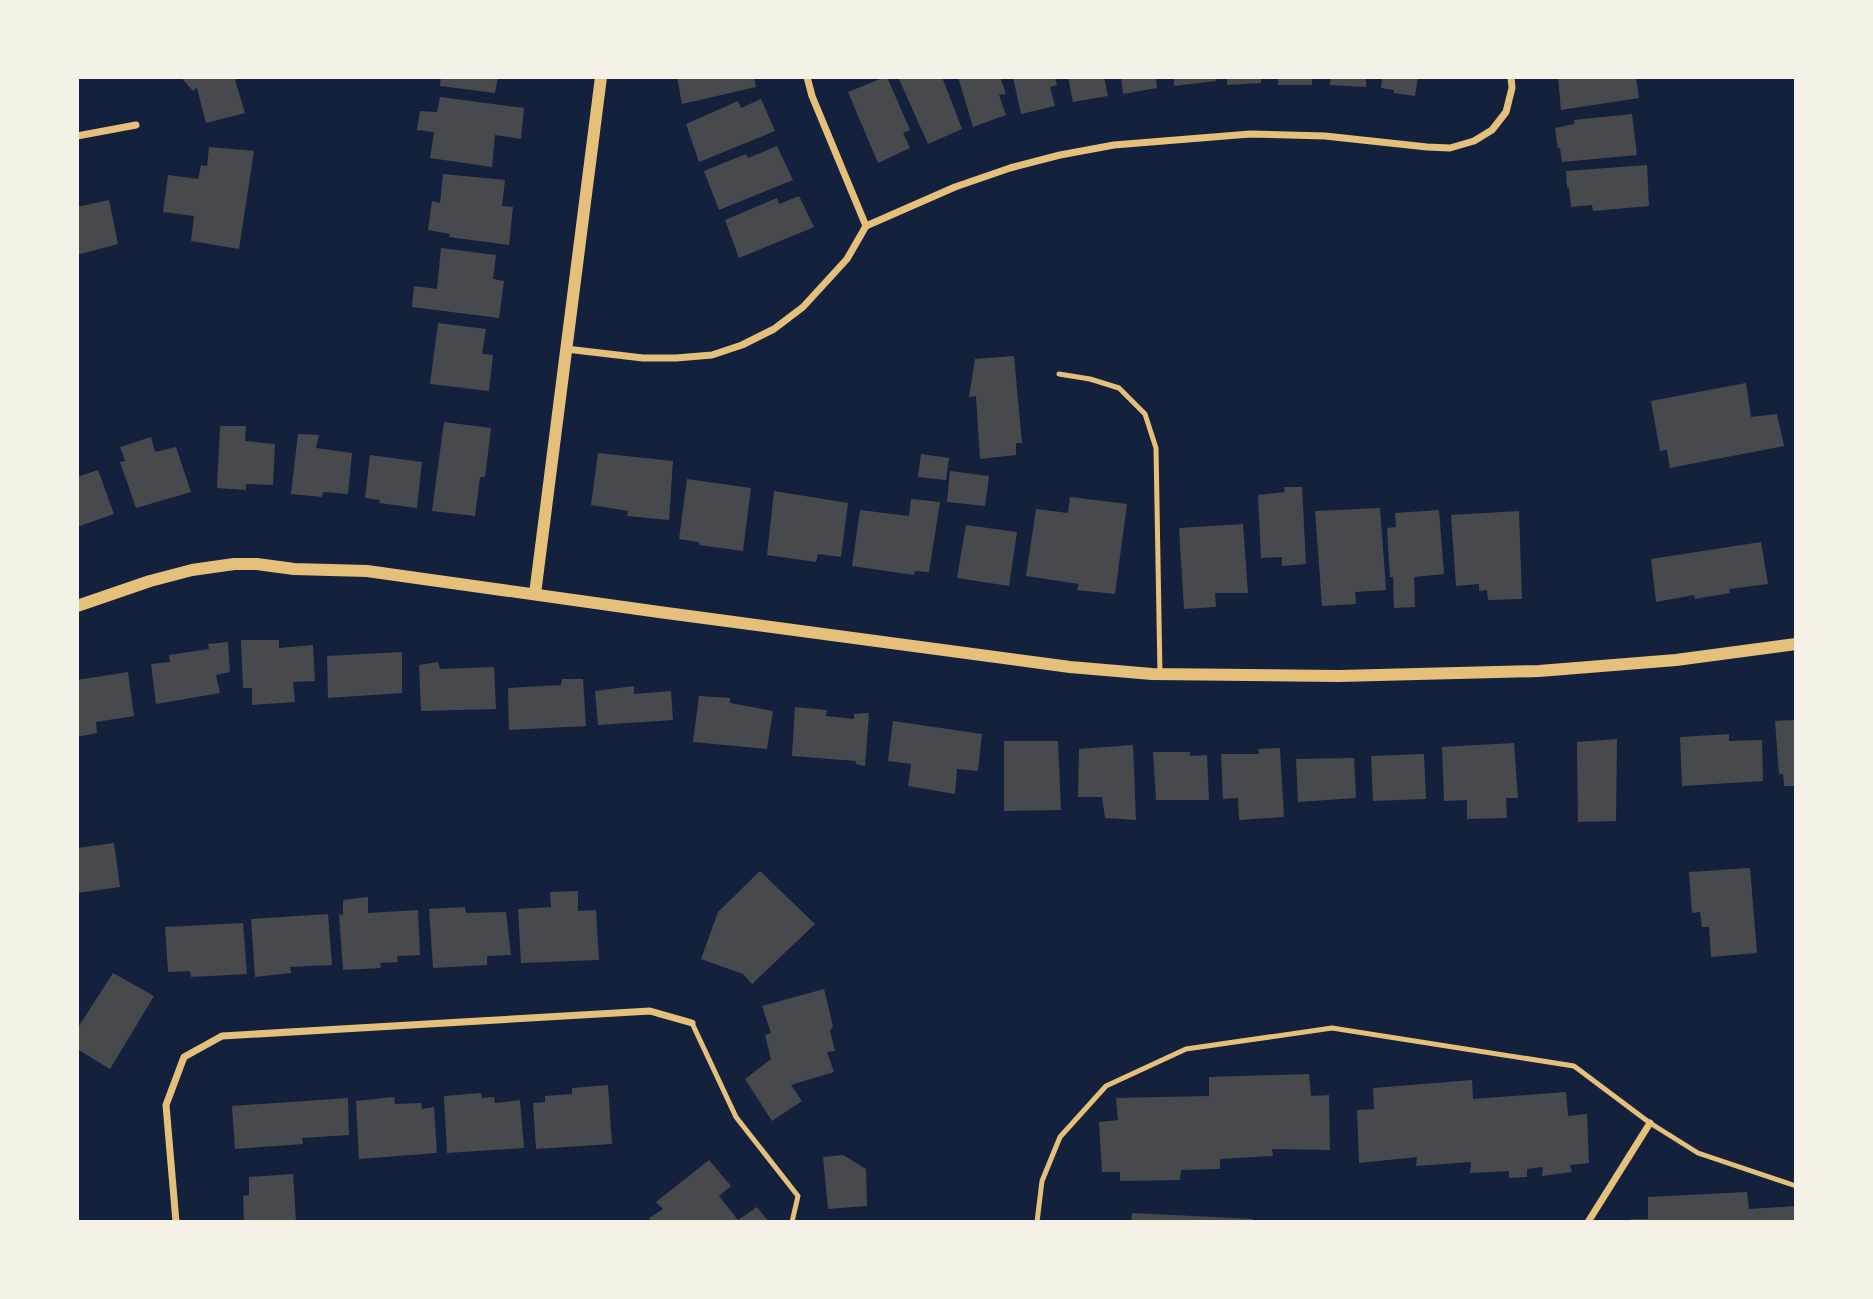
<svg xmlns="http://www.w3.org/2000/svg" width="1873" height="1299" font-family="Barlow,sans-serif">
<rect width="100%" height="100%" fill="#14213d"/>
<g fill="#48494c">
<path d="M181 77H239L235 80 245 113 206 123 197 88 193 91Z"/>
<path d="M441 77H498L495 93 440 86Z"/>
<path d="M677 77H754L756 87 682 104Z"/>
<path d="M885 77H887L910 130 903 133 910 148 878 163 848 92Z"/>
<path d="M898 77H942L962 129 928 144Z"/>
<path d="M958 77H1000L1006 94 999 95 1006 115 973 127Z"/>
<path d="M1013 77H1055L1057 85 1050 87 1055 106 1021 114Z"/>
<path d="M1068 77H1104L1108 96 1073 102Z"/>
<path d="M1121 77H1156L1157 88 1123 94Z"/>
<path d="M1174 77H1215L1216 81 1174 86Z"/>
<path d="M1227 77H1261V83L1227 85Z"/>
<rect x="1278" y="77" width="34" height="8"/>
<path d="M1331 77H1366V87L1330 85Z"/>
<path d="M1382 77H1418L1415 96 1394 93V90L1381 88Z"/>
<path d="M1558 77H1636L1639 98 1561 110Z"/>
<path d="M440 97 524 108 521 139 495 135 492 167 430 158 434 132 417 130 420 111 437 112Z"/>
<path d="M761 99 775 131 699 162 686 124 738 101 741 108Z"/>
<path d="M1632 114 1637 155 1562 162 1560 148 1558 149 1555 128 1575 124 1574 120Z"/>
<path d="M777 146 793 180 719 210 704 171 746 154 748 158Z"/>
<path d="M209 147 254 151 239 249 191 241 194 216 163 212 168 175 198 179 201 165 207 166Z"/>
<path d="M1647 165 1649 206 1593 211 1592 205 1571 207 1569 187 1567 188 1566 171Z"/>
<path d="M443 174 505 180 502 206 513 207 509 245 449 237 450 234 428 230 432 201 440 203Z"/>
<path d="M799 196 814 227 739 258 725 220 777 198 779 204Z"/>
<path d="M109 200 118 244 77 255V207Z"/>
<path d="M441 248 496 255 493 279 504 281 499 318 412 307 414 286 437 289Z"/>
<path d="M438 323 486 329 482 354 493 355 489 391 430 384Z"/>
<path d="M1014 356 1022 443H1016V455L980 459 976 396 969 397 975 359Z"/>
<path d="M1746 383 1751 417 1777 414 1784 446 1670 468 1667 450 1660 451 1651 401Z"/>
<path d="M444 422 491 428 485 477H480L475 516 432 511Z"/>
<path d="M220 426H246L245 441 275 444 273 485 246 484V490L217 488Z"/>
<path d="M298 434 319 435 316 448 352 453 348 494 323 492 322 497 291 494Z"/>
<path d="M151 437 155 452 176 447 191 492 136 508 120 462 125 461 120 447Z"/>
<path d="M598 453 673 461 669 520 627 516 628 511 591 505Z"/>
<path d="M921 454 949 458 946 480 918 477Z"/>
<path d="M370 455 422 462 417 508 379 503 380 500 365 498Z"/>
<path d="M98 470 114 514 77 527V477Z"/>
<path d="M950 471 989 476 985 506 947 502Z"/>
<path d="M687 479 751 488 743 551 699 545V542L679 539Z"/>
<path d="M1284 487H1302L1306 564 1282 566V557L1261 558 1258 495 1285 492Z"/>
<path d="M774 491 848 503 841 557 818 554 816 562 767 555Z"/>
<path d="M1070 497 1127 504 1115 594 1077 590 1079 584 1026 576 1036 509 1068 513Z"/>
<path d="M911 499 940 502 929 572 915 571 914 575 852 566 860 510 909 516Z"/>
<path d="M1380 508 1386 590 1355 592 1356 604 1322 606 1315 511Z"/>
<path d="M1439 510 1444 574 1414 577 1415 607 1394 608 1393 577H1390L1387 528 1396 527 1395 513Z"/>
<path d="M1519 511 1522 599 1488 600 1487 590 1479 591V584L1456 586 1451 515Z"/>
<path d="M1243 524 1248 593H1215L1216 607 1184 609 1179 528Z"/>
<path d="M966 525 1017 532 1009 586 957 578Z"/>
<path d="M1761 542 1768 584 1729 589 1730 593 1695 599 1694 595 1656 602 1651 559Z"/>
<path d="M241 640H279V648L313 645 315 681 293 682 295 702 252 705V688H243Z"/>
<path d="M228 642 230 672 216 675 220 693 156 704 151 664 170 662 169 655 209 649 208 644Z"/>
<path d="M402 652V693L328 698 327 656Z"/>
<path d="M438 662 440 669 494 667 496 709 421 711 419 665Z"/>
<path d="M128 672 134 716 96 722 97 733 77 737V680Z"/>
<path d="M562 679H583L586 726 509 730 508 688 561 685Z"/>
<path d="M634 686V694L671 691 673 720 598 725 595 691Z"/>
<path d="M699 696 730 698V703L773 711 767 749 693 742Z"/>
<path d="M795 707 827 710 826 716 854 719V714L869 713 865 766 856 764V761L792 756Z"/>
<path d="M1796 720V786H1784L1783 774H1779L1775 721Z"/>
<path d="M893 721 982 734 978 771 957 769 955 794 908 786 911 764 888 761Z"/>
<path d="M1729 734V741L1762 740 1763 781 1682 786 1680 737Z"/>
<path d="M1617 739 1616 821 1578 822 1577 742Z"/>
<path d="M1004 741H1058L1061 810 1004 811Z"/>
<path d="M1514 743 1518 798H1506L1507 818 1467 819V800L1444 801 1442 747Z"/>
<path d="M1133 745 1136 820 1105 818 1102 797H1078L1079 749Z"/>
<path d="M1280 748 1284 817 1239 820 1238 798 1223 799 1221 754H1259L1258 749Z"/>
<path d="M1153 752H1190V756L1207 755 1209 800H1156Z"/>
<path d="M1424 754 1426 799 1373 801 1371 756Z"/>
<path d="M1354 758 1356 798 1298 802 1296 759Z"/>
<path d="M114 843 120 887 77 893V848Z"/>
<path d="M1750 868 1757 953 1711 957 1709 927H1702L1700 912 1692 913 1689 872Z"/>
<path d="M760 871 815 924 752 984 743 974 701 959 718 912Z"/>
<path d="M578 891V911L596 910 599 960 521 963 518 909 551 907 550 892Z"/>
<path d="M368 897V913L418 910 420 955 397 956 398 962 380 963 381 968 343 970 339 914 343 915V900Z"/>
<path d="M465 907 466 913 506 912 511 955 487 956V965L433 968 429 909Z"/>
<path d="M328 914 332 965 290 967 291 973 255 977 251 919Z"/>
<path d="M243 923 247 974 191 977 190 971 168 972 165 927Z"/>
<path d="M113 973 154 996 110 1069 77 1049V1029Z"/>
<path d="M824 989 833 1026 830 1031 835 1051 827 1052 834 1072 791 1085 802 1101 772 1121 745 1079 771 1059 765 1035 771 1033 762 1006Z"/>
<path d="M1309 1074 1311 1096 1329 1095 1330 1150 1272 1149 1273 1156 1220 1159V1169L1181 1170 1180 1180 1120 1181V1172H1102L1099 1122 1118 1120 1116 1098 1209 1096V1077Z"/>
<path d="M1472 1080 1473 1099 1566 1092 1568 1116 1587 1114 1589 1163 1570 1165 1572 1172 1542 1176 1543 1167 1527 1169V1177L1509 1178V1171L1470 1173 1471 1162 1416 1166 1417 1157 1359 1163 1357 1110 1374 1109 1373 1088Z"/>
<path d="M608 1085 612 1144 536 1149 533 1103 545 1102V1096L572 1094V1088Z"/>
<path d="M481 1093 482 1098 494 1097 495 1103 520 1100 524 1148 447 1153 444 1096Z"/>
<path d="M394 1097 395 1104 421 1103 422 1109 434 1107 437 1153 359 1159 356 1101Z"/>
<path d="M348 1098 349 1135 302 1138 303 1144 235 1149 232 1106Z"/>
<path d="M843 1155 866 1169 867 1206 828 1209 823 1157Z"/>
<path d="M709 1160 731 1186 719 1196 738 1220 757 1207 769 1222H652L649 1218 663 1209 656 1202Z"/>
<path d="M293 1174 296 1222H244L243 1196 249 1195V1177Z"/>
<path d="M1747 1192 1749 1209 1796 1206V1222H1631V1219H1648V1197Z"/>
<path d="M1132 1213 1253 1219V1222H1131Z"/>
</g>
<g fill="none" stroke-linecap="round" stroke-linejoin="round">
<g stroke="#e5c07b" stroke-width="5">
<path d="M1059 374 1090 379 1119 388 1145 414 1156 448 1160 674"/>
<path d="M692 1023 736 1117 798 1196 792 1222"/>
<path d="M1037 1222 1042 1181 1060 1137 1106 1086 1186 1049 1332 1028 1574 1066 1650 1123 1698 1153 1796 1186"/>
</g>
<g stroke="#e5c07b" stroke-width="7">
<path d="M807 77 812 96 866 226"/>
<path d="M77 136 136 125"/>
<path d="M566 349 643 358H676L712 355 742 345 774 329 803 307 847 259 866 226 955 187 1010 168 1060 155 1114 145 1250 134 1325 136 1427 147 1450 148 1474 141 1492 130 1506 112 1512 88 1511 77"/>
<path d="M176 1222 166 1105 184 1057 222 1036 650 1011 692 1023"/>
<path d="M1588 1222 1650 1123"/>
</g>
<g stroke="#e5c07b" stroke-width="12">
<path d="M535 594 601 77"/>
<path d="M77 606 150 581 192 570 234 564H257L294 569 367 571 659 612 1070 667 1152 674 1339 676 1539 671 1676 660 1796 644"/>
</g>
</g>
<rect width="1873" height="1299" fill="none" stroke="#f6f1e7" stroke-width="158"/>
</svg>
